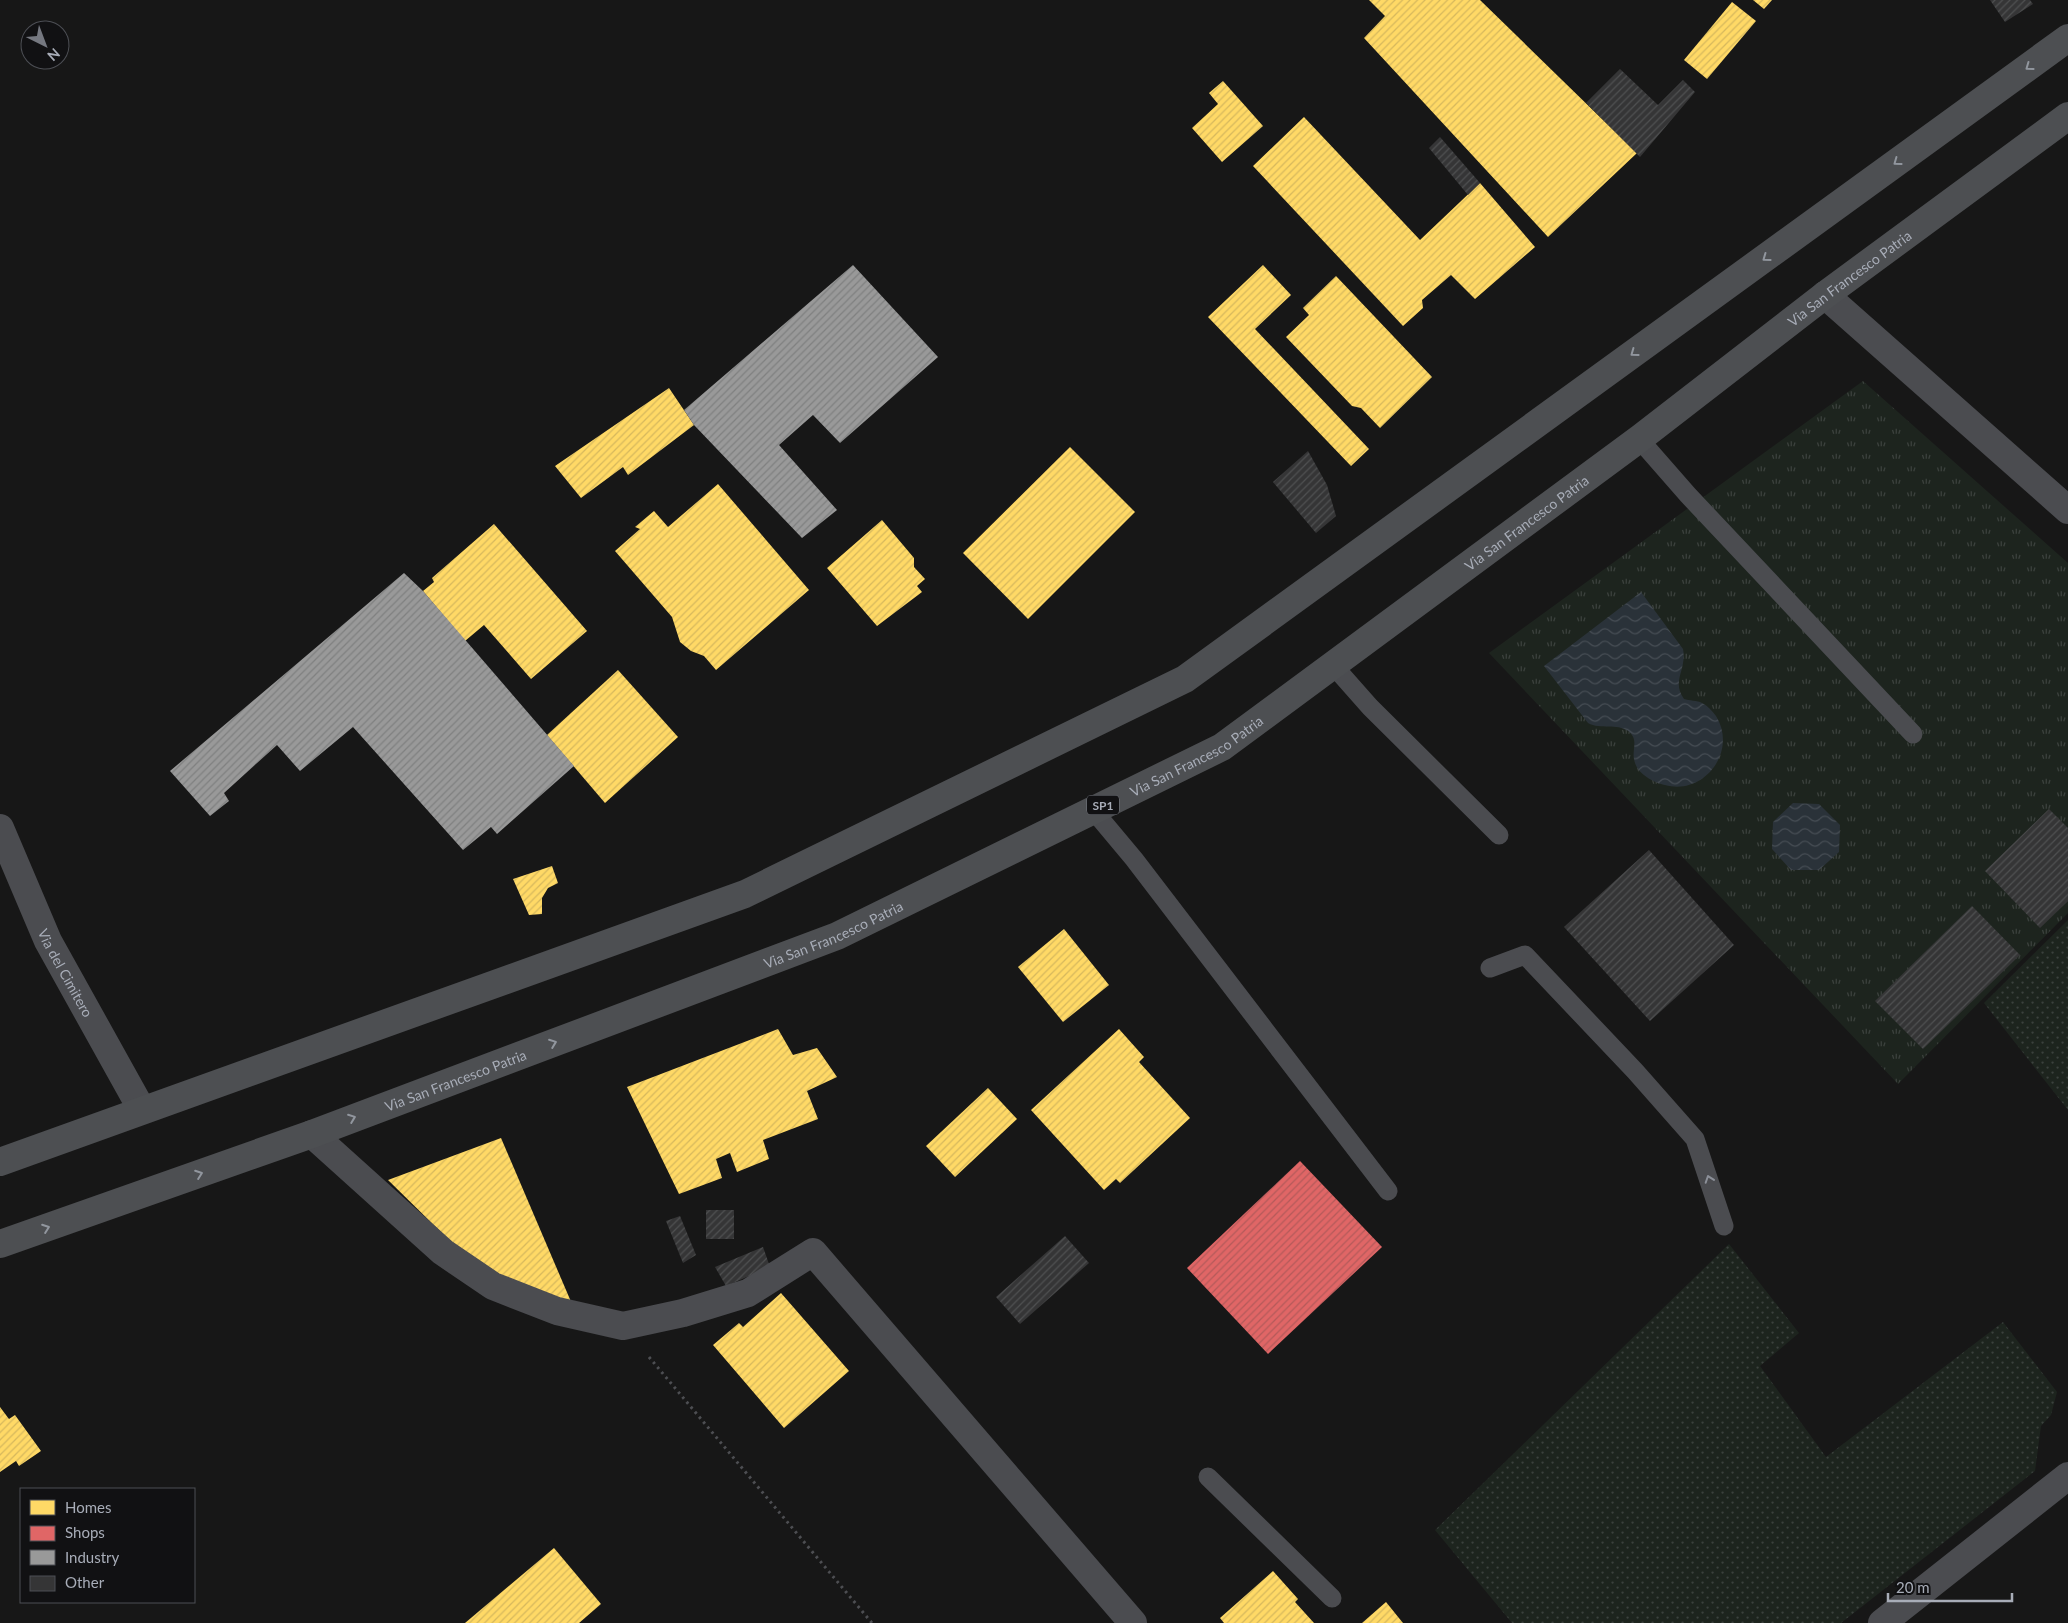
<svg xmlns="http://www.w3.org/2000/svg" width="2068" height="1623" font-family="Lato,sans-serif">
<defs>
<pattern id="grass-dots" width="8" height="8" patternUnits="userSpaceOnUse" patternTransform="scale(1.25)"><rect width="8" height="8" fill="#1d241e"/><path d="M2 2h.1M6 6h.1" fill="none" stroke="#3b413d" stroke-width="1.8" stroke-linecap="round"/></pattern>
<pattern id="park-tufts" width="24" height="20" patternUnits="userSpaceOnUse" patternTransform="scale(1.25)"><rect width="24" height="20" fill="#1d241e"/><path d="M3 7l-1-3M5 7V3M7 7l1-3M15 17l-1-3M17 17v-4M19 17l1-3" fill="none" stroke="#3b413d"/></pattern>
<pattern id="water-waves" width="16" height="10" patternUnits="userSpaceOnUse" patternTransform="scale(1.25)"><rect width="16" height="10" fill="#2a3239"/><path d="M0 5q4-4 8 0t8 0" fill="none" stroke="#464d54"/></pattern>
<pattern id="homes-hatch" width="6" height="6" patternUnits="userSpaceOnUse" patternTransform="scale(1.25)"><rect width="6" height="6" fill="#ffd966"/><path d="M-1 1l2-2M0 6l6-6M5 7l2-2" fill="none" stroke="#d6b85d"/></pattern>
<pattern id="shops-hatch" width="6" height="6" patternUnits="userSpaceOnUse" patternTransform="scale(1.25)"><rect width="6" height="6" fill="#e06666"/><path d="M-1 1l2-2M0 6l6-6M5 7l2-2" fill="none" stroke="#b45a5a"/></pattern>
<pattern id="industry-hatch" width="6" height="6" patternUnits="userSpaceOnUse" patternTransform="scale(1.25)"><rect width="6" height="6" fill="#999"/><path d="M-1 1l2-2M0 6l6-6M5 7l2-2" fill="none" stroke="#7f8080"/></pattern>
<pattern id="building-hatch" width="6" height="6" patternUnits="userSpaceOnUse" patternTransform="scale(1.25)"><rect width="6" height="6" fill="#353536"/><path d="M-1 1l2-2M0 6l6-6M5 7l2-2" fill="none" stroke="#4f5051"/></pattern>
</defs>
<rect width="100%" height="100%" fill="#171717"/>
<g fill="url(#grass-dots)">
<path d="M2068 920V1110L1984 1003Z"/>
<path d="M1729 1244 1799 1333 1760 1366 1826 1457 2003 1322 2057 1392 2051 1415 2041 1426 2035 1471 1841 1623H1512L1435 1530Z"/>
</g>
<path fill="url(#park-tufts)" d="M1863 381 2068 563V913L1898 1084 1489 653Z"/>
<g fill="url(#water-waves)">
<path d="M1641 592 1683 649C1687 670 1671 681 1684 699 1689 701 1697 700 1702 703 1708 706 1712 711 1716 716 1738 751 1704 796 1665 785 1652 782 1636 773 1634 759 1632 749 1639 739 1628 731 1617 723 1601 730 1588 723L1544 666Z"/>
<path d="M1793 803 1819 804 1840 825 1839 852 1819 870H1791L1772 849 1773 822Z"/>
</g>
<g fill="url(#homes-hatch)">
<path d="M1369 0H1480L1637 153 1548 237 1364 38 1385 16Z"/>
<path d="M1753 0H1772L1764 9Z"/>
<path d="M1732 2 1756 21 1707 79 1684 60Z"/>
<path d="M1223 81 1263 126 1222 162 1192 128 1218 104 1209 93Z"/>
<path d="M1304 117 1420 240 1480 183 1535 247 1475 299 1451 275 1422 300 1423 308 1403 326 1253 166Z"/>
<path d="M1263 265 1291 295 1255 329 1369 449 1351 466 1208 317Z"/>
<path d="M1336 276 1432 377 1380 428 1361 408 1352 406 1286 337 1309 315 1303 308Z"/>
<path d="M669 388 694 425 628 475 623 467 581 498 555 466Z"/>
<path d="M1070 447 1135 512 1028 619 963 553Z"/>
<path d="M718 484 809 590 716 670 704 656 691 651 680 642 672 617 615 551 640 529 635 527 654 511 668 527Z"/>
<path d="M882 520 914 558V567L925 579 917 586 922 592 877 626 827 568Z"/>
<path d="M494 524 587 631 531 679 484 625 465 641 423 591 434 582 432 578Z"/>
<path d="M618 670 678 737 605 803 547 735Z"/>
<path d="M552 866 558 883 548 888 542 898V914L529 915 513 879Z"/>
<path d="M1064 929 1109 985 1063 1022 1018 967Z"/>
<path d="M778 1029 793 1055 817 1048 837 1077 807 1091 818 1119 763 1140 769 1159 737 1172 730 1153 716 1159 722 1178 679 1194 627 1087Z"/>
<path d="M1119 1029 1144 1057 1139 1062 1190 1118 1120 1183 1116 1179 1104 1190 1031 1110Z"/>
<path d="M988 1088 1017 1119 955 1177 926 1146Z"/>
<path d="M501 1138 572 1304 521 1285 485 1267 448 1239 388 1180Z"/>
<path d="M781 1293 849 1371 784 1428 713 1345 739 1323 743 1327Z"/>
<path d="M0 1407 9 1419 15 1415 41 1451 19 1466 16 1461 0 1472Z"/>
<path d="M554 1548 601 1604 579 1623H465Z"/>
<path d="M1273 1571 1298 1599 1295 1602 1314 1623H1224L1220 1618Z"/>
<path d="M1386 1602 1403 1623H1362Z"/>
</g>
<path fill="url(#shops-hatch)" d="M1300 1161 1382 1247 1268 1354 1187 1268Z"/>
<g fill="url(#industry-hatch)">
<path d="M853 265 938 357 840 443 813 415 779 445 837 510 802 538 694 425 684 410Z"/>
<path d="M404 573 423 591 574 766 497 834 491 827 463 850 353 727 300 771 277 745 224 793 229 801 210 816 170 771Z"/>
</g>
<g fill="url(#building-hatch)">
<path d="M1990 0H2030L2033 4 2005 22Z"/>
<path d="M1620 69 1658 105 1683 80 1695 92 1640 157 1586 103Z"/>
<path d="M1440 137 1480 183 1468 195 1429 148Z"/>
<path d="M1308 451 1327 485 1336 516 1316 533 1273 482Z"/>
<path d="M2049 809 2068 828V901L2040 928 1985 871Z"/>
<path d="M1649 850 1734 945 1650 1021 1564 927Z"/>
<path d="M1972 906 2020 955 1923 1049 1875 1001Z"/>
<rect x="706" y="1210" width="28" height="29"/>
<path d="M680 1216 696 1255 683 1263 666 1221Z"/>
<path d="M1065 1236 1089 1263 1020 1324 996 1297Z"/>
<path d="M763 1247 770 1267 726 1286 715 1267Z"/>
</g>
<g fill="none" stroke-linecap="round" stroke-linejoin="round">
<path stroke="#4d4e52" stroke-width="3" stroke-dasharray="2.5 4" stroke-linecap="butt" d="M649 1357 872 1623"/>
<g stroke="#4b4c50" stroke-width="19">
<path d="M1639 439 1688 495 1913 734"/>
<path d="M1332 664 1370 707 1499 835"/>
<path d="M1093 810 1134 859 1388 1191"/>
<path d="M1490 968 1525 955 1635 1071 1695 1139 1724 1226"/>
<path d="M1208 1477 1332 1598"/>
</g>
<g stroke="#4b4c50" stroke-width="28">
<path d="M1825 295 2068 510"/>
<path id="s1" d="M0 828 48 941 142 1110"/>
<path d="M312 1134 443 1252 493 1286 557 1311 623 1326 683 1313 748 1293 813 1252 1133 1623"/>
<path d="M1882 1623 2068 1476"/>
</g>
<g stroke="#4d4f52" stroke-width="28">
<path d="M0 1162 745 894 1185 679 2068 38"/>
<path id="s2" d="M0 1244 312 1134 837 936 1222 747 1639 439 1825 295 2068 116"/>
</g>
</g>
<defs><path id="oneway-chevron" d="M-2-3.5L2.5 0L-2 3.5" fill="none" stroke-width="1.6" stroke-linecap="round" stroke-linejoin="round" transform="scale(1.25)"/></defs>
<g stroke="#91969e">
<use href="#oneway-chevron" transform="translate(2029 67) rotate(144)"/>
<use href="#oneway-chevron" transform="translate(1897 162) rotate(144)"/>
<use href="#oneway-chevron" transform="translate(1766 258) rotate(144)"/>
<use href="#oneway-chevron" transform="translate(1634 353) rotate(144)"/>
<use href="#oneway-chevron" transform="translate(553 1043) rotate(-21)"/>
<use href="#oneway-chevron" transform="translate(352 1118) rotate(-21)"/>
<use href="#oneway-chevron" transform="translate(199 1174) rotate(-20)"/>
<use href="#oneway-chevron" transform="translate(46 1228) rotate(-20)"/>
</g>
<use stroke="#8c9099" href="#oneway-chevron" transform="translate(1709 1179) rotate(-109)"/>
<g text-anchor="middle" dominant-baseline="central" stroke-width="5" stroke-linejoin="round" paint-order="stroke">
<rect fill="#111113" stroke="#7b7e86" stroke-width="1" x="1087" y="795.5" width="32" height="19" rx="4"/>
<g font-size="12" font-weight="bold" fill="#a8adb8">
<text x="1103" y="805">SP1</text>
</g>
<g font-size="14" fill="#a8adb8" stroke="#111113">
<text stroke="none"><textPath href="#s2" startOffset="2104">Via San Francesco Patria</textPath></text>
<text stroke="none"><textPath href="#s2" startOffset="1699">Via San Francesco Patria</textPath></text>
<text stroke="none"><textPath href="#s2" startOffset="1294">Via San Francesco Patria</textPath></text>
<text stroke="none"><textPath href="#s2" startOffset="889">Via San Francesco Patria</textPath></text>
<text stroke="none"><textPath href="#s1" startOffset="159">Via del Cimitero</textPath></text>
<text stroke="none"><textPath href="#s2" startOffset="484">Via San Francesco Patria</textPath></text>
</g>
</g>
<rect x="20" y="1488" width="175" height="115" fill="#111113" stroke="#4d4f55"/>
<rect x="30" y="1500" width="25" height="15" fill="#ffd966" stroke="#4d4f55"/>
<text x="65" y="1513" font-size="15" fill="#a8adb8">Homes</text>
<rect x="30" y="1526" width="25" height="15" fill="#e06666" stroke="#4d4f55"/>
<text x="65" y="1538" font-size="15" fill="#a8adb8">Shops</text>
<rect x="30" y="1550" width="25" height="15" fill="#999999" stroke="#4d4f55"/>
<text x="65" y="1563" font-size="15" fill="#a8adb8">Industry</text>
<rect x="30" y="1576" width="25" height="15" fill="#353536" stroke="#4d4f55"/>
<text x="65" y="1588" font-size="15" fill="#a8adb8">Other</text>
<g transform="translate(45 45) rotate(138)"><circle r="24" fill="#111113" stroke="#4d4f55"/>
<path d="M0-4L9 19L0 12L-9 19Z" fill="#757880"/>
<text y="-8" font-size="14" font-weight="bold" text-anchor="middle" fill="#a8adb8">N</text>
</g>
<path d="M1888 1593v8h124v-8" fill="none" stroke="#a8adb8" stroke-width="2.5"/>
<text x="1896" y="1593" font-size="15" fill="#a8adb8" stroke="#111113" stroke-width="4" paint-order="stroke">20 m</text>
</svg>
